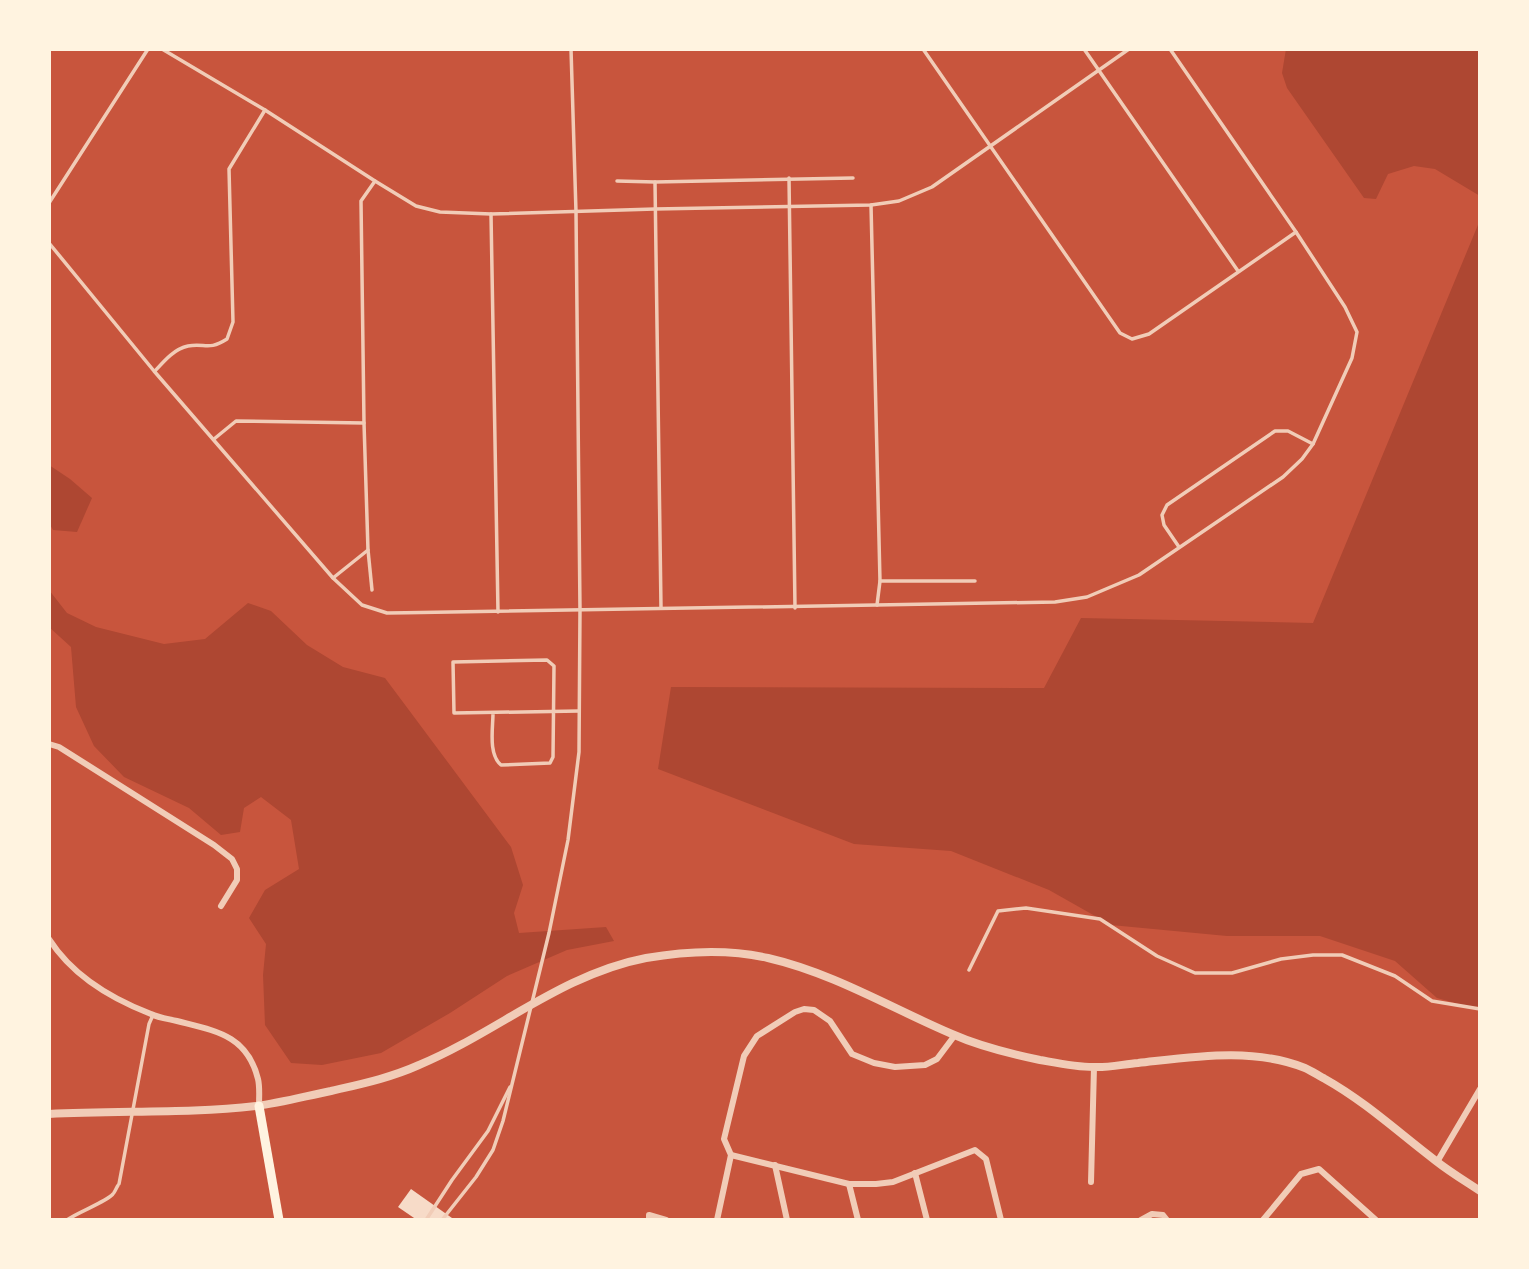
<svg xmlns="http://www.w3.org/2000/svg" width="1529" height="1269" font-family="'Open Sans',sans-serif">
<rect width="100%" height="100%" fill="#c8553d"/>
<g fill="#ae4732">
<path d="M1286 49H1480V196L1435 169 1414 166 1388 174 1376 199 1364 198 1287 88 1282 73Z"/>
<path d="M1480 220V1010L1437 998 1395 961 1320 936H1227L1111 925 1049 890 951 851 854 844 658 769 671 687 1044 688 1081 618 1313 623Z"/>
<path d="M49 465 70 479 92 498 77 532 53 530 49 523Z"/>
<path d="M49 590 67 613 96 627 164 644 205 639 248 603 271 611 307 645 343 667 385 678 511 847 523 885 514 913 519 933 606 927 614 941 567 950 507 976 450 1013 381 1053 322 1065 291 1063 265 1025 263 975 266 944 249 918 265 890 299 869 291 820 261 797 244 808 240 832 221 835 189 808 124 777 94 746 76 707 71 647 49 627Z"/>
</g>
<path fill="#f7dbc8" d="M411 1189 452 1218 450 1220H417L398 1207Z"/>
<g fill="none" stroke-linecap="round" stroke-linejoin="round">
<g stroke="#f1ccb7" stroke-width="3.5">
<path d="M162 49 265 110 375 181 416 206 440 212 491 214 655 209 871 205 899 201 932 187 1129 49"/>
<path d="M923 49 1120 333 1132 339 1149 334 1296 232"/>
<path d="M1084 49 1238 271"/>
<path d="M789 178 795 608"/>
<path d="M617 181 655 182 853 178"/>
<path d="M655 182 661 608"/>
<path d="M49 203 148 49"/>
<path d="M871 205 880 581 877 605"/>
<path d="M491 214 498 612"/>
<path d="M49 243 154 371 333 578 362 605 387 613C610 611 833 606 1055 602L1087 597 1139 575 1283 477 1302 459 1313 444 1352 358 1357 332 1345 307 1296 232 1170 49"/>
<path d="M155 371C164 361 174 349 188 346 206 343 208 351 227 339L233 322 229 169 265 110"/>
<path d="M214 439 236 421 364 423"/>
<path d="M1179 547 1164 525 1162 515 1167 505 1275 431H1288L1313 444"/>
<path d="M368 550 372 590"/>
<path d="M333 578 368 550 364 423 361 201 375 181"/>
<path d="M880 581H975"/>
<path d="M493 713C493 728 488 754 501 765L550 763 553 757 554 666 547 660 453 662 454 713 579 711"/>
<path d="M969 970 998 911 1026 908 1100 919 1157 956 1195 973H1232L1281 959 1313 955H1342L1395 976 1432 1001 1480 1009"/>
<path d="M67 1220C78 1212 106 1202 113 1194 114 1194 118 1184 119 1184L149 1024 153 1015"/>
<path d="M426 1220 452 1180 488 1131 510 1087"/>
<path d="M442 1220 476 1177 493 1150 503 1121 549 933 568 840 579 752 580 610 576 212 571 49"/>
</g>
<g stroke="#f1ccb7" stroke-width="6">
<path d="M49 744 59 747 214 845 232 859 237 869V880L221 906"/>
<path d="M49 939C72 975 112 999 151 1014 159 1018 169 1019 177 1021 216 1031 247 1035 258 1079 260 1087 259 1097 259 1106"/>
<path d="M731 1155 849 1184H876L893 1182 975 1150 986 1159 1001 1220"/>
<path d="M1437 1162 1480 1089"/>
<path d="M775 1165 787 1220"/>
<path d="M915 1173 927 1220"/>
<path d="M1091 1182 1094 1067"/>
<path d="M849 1184 858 1220"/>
<path d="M649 1220V1215L666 1220"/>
<path d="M717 1220 731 1155 724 1139 744 1056 757 1036 795 1012 804 1009 814 1010 830 1021 852 1054 874 1063 895 1067 925 1065 937 1059 955 1035"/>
<path d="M1141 1220 1152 1214 1163 1215 1167 1220"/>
<path d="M1263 1220 1301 1174 1319 1169 1376 1220"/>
</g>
<path stroke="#f1ccb7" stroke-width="8" d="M49 1114C118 1110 187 1114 256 1106 281 1103 306 1096 331 1091 361 1084 390 1078 419 1065 496 1033 562 974 646 958 686 951 729 949 768 958 833 973 891 1008 952 1034 979 1046 1011 1054 1040 1060 1057 1063 1076 1067 1093 1067 1108 1068 1124 1064 1138 1063 1193 1057 1253 1047 1305 1068 1312 1071 1319 1076 1325 1079 1366 1102 1399 1133 1436 1161 1450 1172 1465 1181 1480 1191"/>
<path stroke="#fff3e0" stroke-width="9" d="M259 1106 279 1220"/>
</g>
<rect width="1529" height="1269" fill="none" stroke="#fff3e0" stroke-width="102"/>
</svg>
